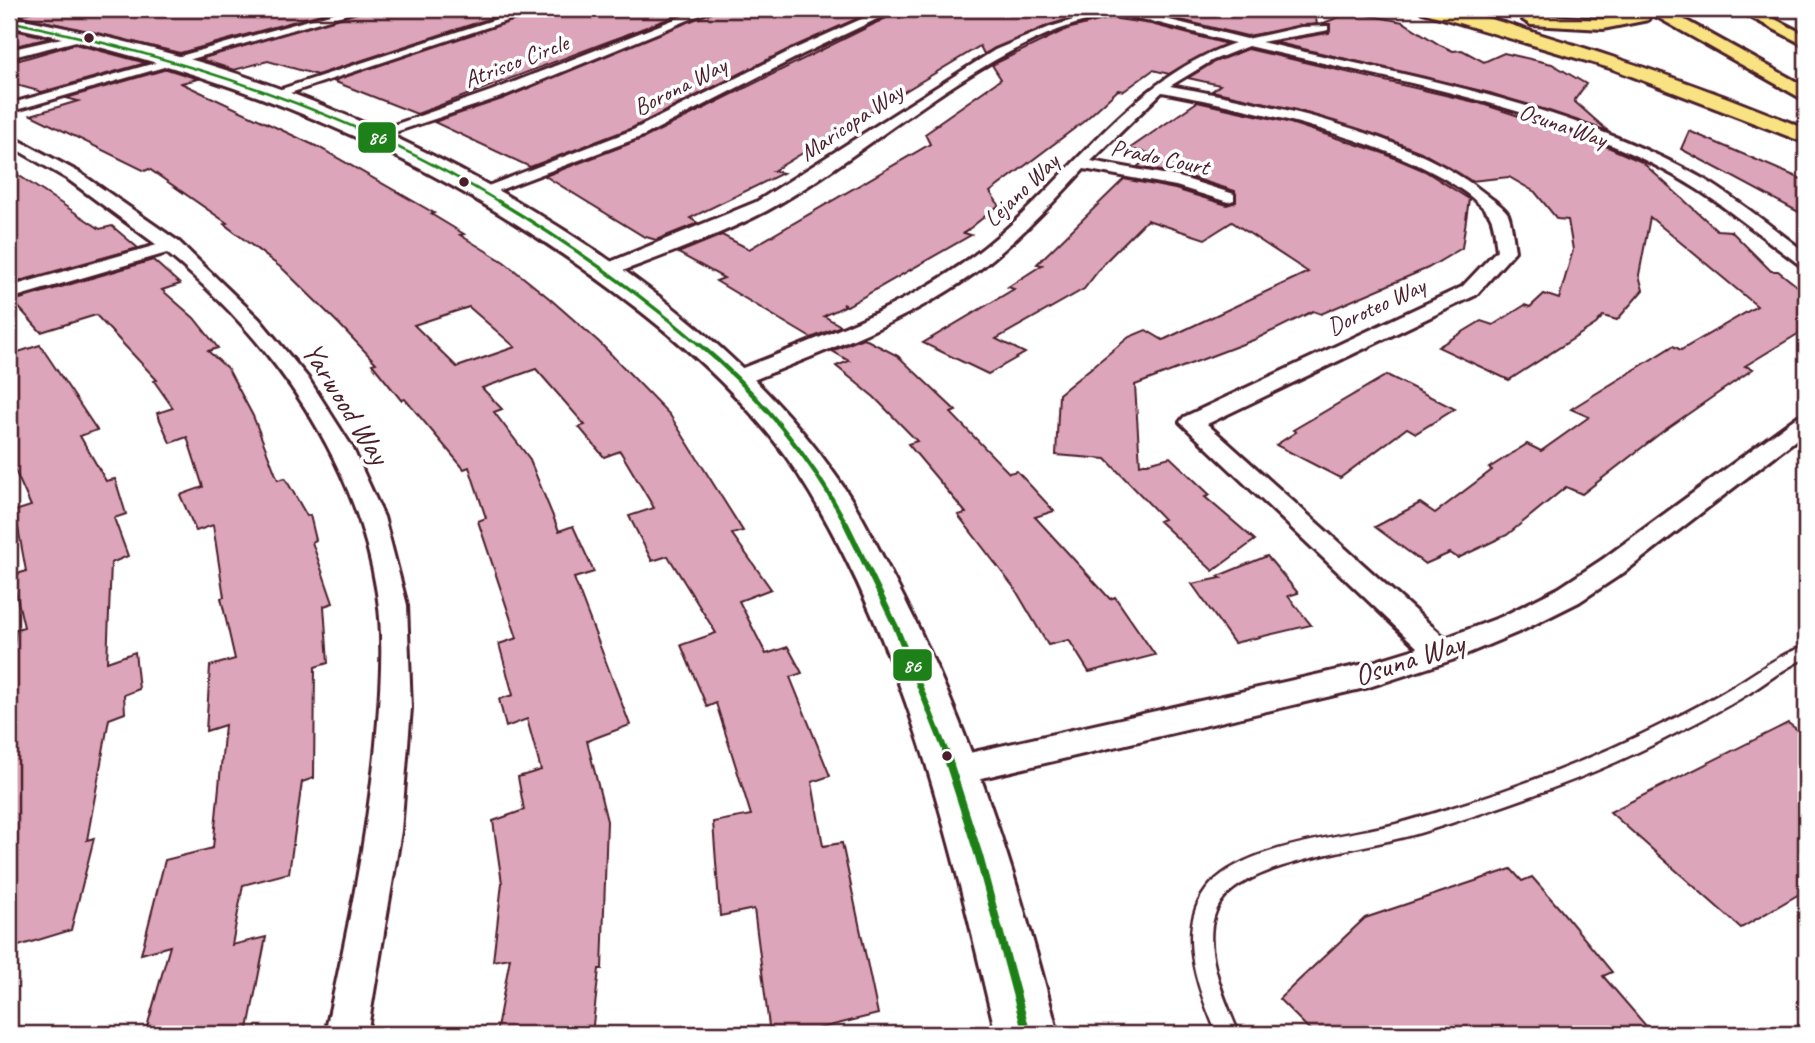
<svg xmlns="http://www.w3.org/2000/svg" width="1815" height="1043" font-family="Caveat,sans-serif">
<rect width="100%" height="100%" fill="#fff"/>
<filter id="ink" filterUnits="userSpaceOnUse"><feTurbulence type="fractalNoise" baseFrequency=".0143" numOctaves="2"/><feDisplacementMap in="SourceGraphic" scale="14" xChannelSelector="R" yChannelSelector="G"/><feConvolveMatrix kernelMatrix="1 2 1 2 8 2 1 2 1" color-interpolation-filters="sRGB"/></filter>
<g filter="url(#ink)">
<g fill="#dca5b9" stroke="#4a1f2b" stroke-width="2" fill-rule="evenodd">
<path d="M45 9H339L180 53 18 15Z"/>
<path d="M367 9H519L317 75 268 61 234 70 200 59Z"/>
<path d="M545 9H694L417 114 333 81Z"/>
<path d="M718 9H853L872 12 791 48 632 128 530 167 434 122 502 99Z"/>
<path d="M932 9H1102L1049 25 984 54 980 46 773 171 783 173 690 218 698 223 656 240 643 236 545 176 644 138 892 15 908 17Z"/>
<path d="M1135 9H1314L1317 24 1247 36Z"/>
<path d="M1352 12 1403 22 1440 45 1453 51 1462 50 1484 62 1504 53 1552 64 1586 84 1574 101 1608 131 1490 93 1274 42 1329 33 1330 24H1321Z"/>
<path d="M1111 18 1151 24 1227 44 1169 74 1153 70 1124 91 1118 90 1083 122 990 192 999 205 964 233 971 235 847 306 843 304 845 306 824 316 841 326 811 338 716 281 724 278 678 253 722 235 749 249 930 144 925 134 938 125H935L1001 79 992 65 1067 29Z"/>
<path d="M9 29 50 38 11 47Z"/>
<path d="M75 44 146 63 42 92 9 83V63Z"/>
<path d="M1248 49 1479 103 1592 140 1642 162 1717 230 1731 231 1771 271H1778L1806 293V329L1745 366 1753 369 1662 432 1582 494 1566 487 1507 535 1458 558 1450 553 1425 564 1375 527 1420 503 1435 513 1492 470 1489 468 1527 444 1541 451 1589 417 1571 409 1673 346 1681 350 1757 306 1650 217 1639 275 1643 290 1617 320 1603 316 1596 324 1509 380 1438 347 1481 321 1493 325 1525 305 1530 307 1544 294 1559 299 1573 250 1568 220 1557 219 1535 192 1509 177 1471 181 1421 152 1380 136 1293 109 1212 91 1220 85 1188 78 1214 62Z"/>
<path d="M167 69 198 79 181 83 320 148 434 213 431 214 464 234 460 235 504 262 549 298 599 342 670 415 743 531 732 534 771 589 739 601 766 654 788 647 802 673 790 677 830 776 812 782 823 846 842 843 878 1014 797 1034H770L754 909 720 916 713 822 751 815 716 703 707 707 681 645 716 633 668 556 652 561 629 516 654 508 620 451 604 457 579 427 585 425 536 369 482 388 502 409 494 412 529 458 559 531 573 526 594 572 574 578 630 725 587 741 607 821 602 969H599L592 1034H496L510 958 493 961 502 883 493 821 524 810 518 777 541 770 527 719 506 727 499 699 513 695 499 644 517 638 478 521 486 518 469 467 464 469 405 399 401 400 372 364 376 363 339 324 284 270 224 224 227 223 149 169 145 171 31 115 78 101 66 98ZM469 307 515 347 457 367 414 325Z"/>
<path d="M1197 102 1287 122 1383 153 1425 171 1469 199 1462 248 1428 268 1321 314 1313 311 1256 339 1135 385 1140 465 1170 457 1210 495 1205 497 1255 540 1213 571 1159 521 1164 519 1106 459 1056 455 1059 394 1129 337 1146 330 1163 340 1308 272 1232 222 1205 239 1147 220 1106 261 1084 289 996 339 1025 353 988 374 923 343 1014 289 1008 287 1042 265 1037 264 1124 179 1175 189 1227 205 1236 202 1235 191 1180 174 1137 167 1153 154 1129 149Z"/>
<path d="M1689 131 1806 181V216L1681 149Z"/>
<path d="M9 169 100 229 112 226 138 248 9 284Z"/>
<path d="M153 260 180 284 162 290 194 318 218 348 208 351 228 369 253 416 278 480 285 478 307 516 310 515 316 540 312 542 333 603 324 606 328 663 315 667 314 778 302 782 289 873 243 885 232 945 266 937 247 1034H145L170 946 141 954 165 860 213 848 225 725 206 731 210 666 235 659 221 598 224 597 213 525 196 531 180 495 203 487 187 437 170 443 157 413 173 408 154 381 157 380 96 315 41 332 13 301Z"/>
<path d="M863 338 898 356 956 411 951 413 1009 473 1017 471 1054 511 1035 517 1110 599 1115 597 1155 655 1089 672 1069 640 1048 645 1015 589 958 515 966 513 908 444 917 441 874 397 836 366 849 361 832 351Z"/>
<path d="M40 345 97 430 80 436 106 481 115 479 126 514 114 518 128 556 111 563 107 662 135 652 139 689 124 695 125 713 109 719 87 840 94 838 71 930 9 949V689L16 629 24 627 12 576 26 571 15 511 31 506 9 457V355Z"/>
<path d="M1387 375 1455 409 1416 433 1407 428 1340 478 1276 445 1296 432 1293 430Z"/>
<path d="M1267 556 1298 593 1288 596 1311 625 1234 643 1192 584 1221 578 1218 576Z"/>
<path d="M1788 723 1806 736V890L1741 928 1610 812Z"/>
<path d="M1511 869 1522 881 1532 877 1560 909 1612 972 1603 976 1653 1034H1314L1279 999 1365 918Z"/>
</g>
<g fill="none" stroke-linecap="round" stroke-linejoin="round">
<defs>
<path id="lane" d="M1806 646V658C1785 667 1767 682 1748 694 1725 708 1702 720 1678 732 1597 775 1510 805 1423 832 1372 848 1256 860 1224 898 1194 934 1224 997 1239 1034H1217C1199 990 1172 926 1211 884 1250 843 1347 837 1400 823 1492 797 1582 765 1667 722 1691 710 1714 698 1737 684 1760 670 1780 654 1806 646Z"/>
<g id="street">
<path d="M348 9H364L9 112V104Z"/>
<path d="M527 9H542L281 96 269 93Z"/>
<path d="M701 9H715L501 97 380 137H370L368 134 491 91Z"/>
<path d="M884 9H898L801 55 643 136 489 194 483 196 475 191 633 130 792 50Z"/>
<path d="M1110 9H1125L1247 39 1301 27 1328 26V30L1324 31 1261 42C1411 77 1571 103 1707 181 1741 202 1774 229 1806 253V266L1800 265C1766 240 1733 212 1697 189 1567 108 1396 81 1248 46L1213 60 1170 86C1266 103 1412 133 1488 196 1494 201 1504 207 1508 214 1512 224 1513 240 1515 251L1476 295 1207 424 1445 638 1501 617 1559 588 1603 559 1798 416 1806 414V432L1623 573 1579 602 1521 631 1452 660 1369 687 956 784 944 780 939 770 944 760 956 756 1369 663 1418 648 1180 422 1184 417 1462 287 1497 250C1495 240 1495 222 1489 214 1434 147 1246 108 1162 92L1091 161 1179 177 1234 194V200L1228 202 1176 186 1084 169C1050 206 1016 242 976 272 907 322 824 351 746 383H730L727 378 730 373C818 338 912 306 986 246 1071 179 1129 79 1235 43 1213 38 1127 12 1111 15 990 36 875 151 768 210 719 236 664 255 612 275H598L596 271 598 267 756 202 995 50 1050 27Z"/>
<path d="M84 33 88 34V38L9 58V50Z"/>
<path d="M9 135 80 173 179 242 259 319 308 378 352 447 384 517 407 605 411 708 401 831 367 1034H325C348 930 370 827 378 721 381 679 384 635 377 593 356 458 271 339 167 253L9 299V287L157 245 69 180 9 145Z"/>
</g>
<path id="secondary" d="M9 16C87 32 163 49 238 74 449 145 710 293 838 479 859 509 875 542 892 575 968 719 1018 877 1058 1034H996C952 849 909 658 810 493 762 412 688 346 614 291 428 152 234 73 9 26Z"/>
<g id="highway">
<path d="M1419 9C1459 7 1501 22 1539 34 1630 61 1719 93 1806 129V143L1613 69 1422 12Z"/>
<path d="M1634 9H1665L1806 87V101L1650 13 1648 20 1603 29 1531 25 1523 20 1531 15 1603 19 1634 14Z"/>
<path d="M1735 9H1755L1806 35V46Z"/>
</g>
</defs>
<use href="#lane" stroke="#4a1f2b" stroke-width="5"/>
<use href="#street" stroke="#4a1f2b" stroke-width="6"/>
<use href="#secondary" stroke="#4a1f2b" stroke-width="6"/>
<use href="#highway" stroke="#4a1f2b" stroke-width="6"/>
<use href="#lane" fill="#fff" fill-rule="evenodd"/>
<use href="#street" fill="#fff" fill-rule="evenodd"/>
<use href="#secondary" fill="#fff" fill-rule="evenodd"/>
<use href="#highway" fill="#f8e281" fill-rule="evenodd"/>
<defs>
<path id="bus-1-far4" d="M9 21C183 58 348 110 501 203"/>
<path id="bus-1-far3" d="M498 201C570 244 637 291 701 346"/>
<path id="bus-1-far2" d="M699 344C758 393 812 458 847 526"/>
<path id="bus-1-far1" d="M846 524 896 627 947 755"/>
<path id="bus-1" d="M946 753 979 856 1027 1034"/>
</defs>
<use href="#bus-1-far4" stroke="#fff" stroke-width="5"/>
<use href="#bus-1-far3" stroke="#fff" stroke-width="7"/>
<use href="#bus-1-far2" stroke="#fff" stroke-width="9"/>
<use href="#bus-1-far1" stroke="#fff" stroke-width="11"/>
<use href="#bus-1" stroke="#fff" stroke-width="13"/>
<use href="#bus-1-far4" stroke="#1e8019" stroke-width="2.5"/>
<use href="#bus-1-far3" stroke="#1e8019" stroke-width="3.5"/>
<use href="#bus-1-far2" stroke="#1e8019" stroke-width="4.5"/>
<use href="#bus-1-far1" stroke="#1e8019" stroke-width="6"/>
<use href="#bus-1" stroke="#1e8019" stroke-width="8"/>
</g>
</g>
<g fill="#4a1f2b" stroke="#fff" stroke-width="2.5">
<circle cx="89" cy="38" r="6"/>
<circle cx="464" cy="182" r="6"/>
<circle cx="947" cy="756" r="6"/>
</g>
<g text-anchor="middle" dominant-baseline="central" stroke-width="7" stroke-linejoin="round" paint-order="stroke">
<g font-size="24" fill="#4a1f2b" stroke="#fff">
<text transform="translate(516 61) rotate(-21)">Atrisco Circle</text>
<text transform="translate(680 86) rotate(-27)">Borona Way</text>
<text transform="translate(851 122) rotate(-34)">Maricopa Way</text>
<text transform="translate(1563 125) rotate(19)">Osuna Way</text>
<text transform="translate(1160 157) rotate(12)">Prado Court</text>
<text transform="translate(1021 190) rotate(-44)">Lejano Way</text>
<text transform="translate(1376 306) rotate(-25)">Doroteo Way</text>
</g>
<g font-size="30" fill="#4a1f2b" stroke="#fff">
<text transform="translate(346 403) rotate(58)">Yarwood Way</text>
<text transform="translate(1409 659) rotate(-18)">Osuna Way</text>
</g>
</g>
<g stroke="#fff" stroke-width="2.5">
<rect x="357" y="121" width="40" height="33" rx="7" fill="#1e8019"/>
<rect x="892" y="648" width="41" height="34" rx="7" fill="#1e8019"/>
</g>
<g font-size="19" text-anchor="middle" font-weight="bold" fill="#fff">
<text x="377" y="144">86</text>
<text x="912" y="672">86</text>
</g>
<rect width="1815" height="1043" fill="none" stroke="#fff" stroke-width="35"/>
<rect x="18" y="18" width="1780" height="1008" fill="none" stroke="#4a1f2b" stroke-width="2.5" filter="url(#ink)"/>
</svg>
